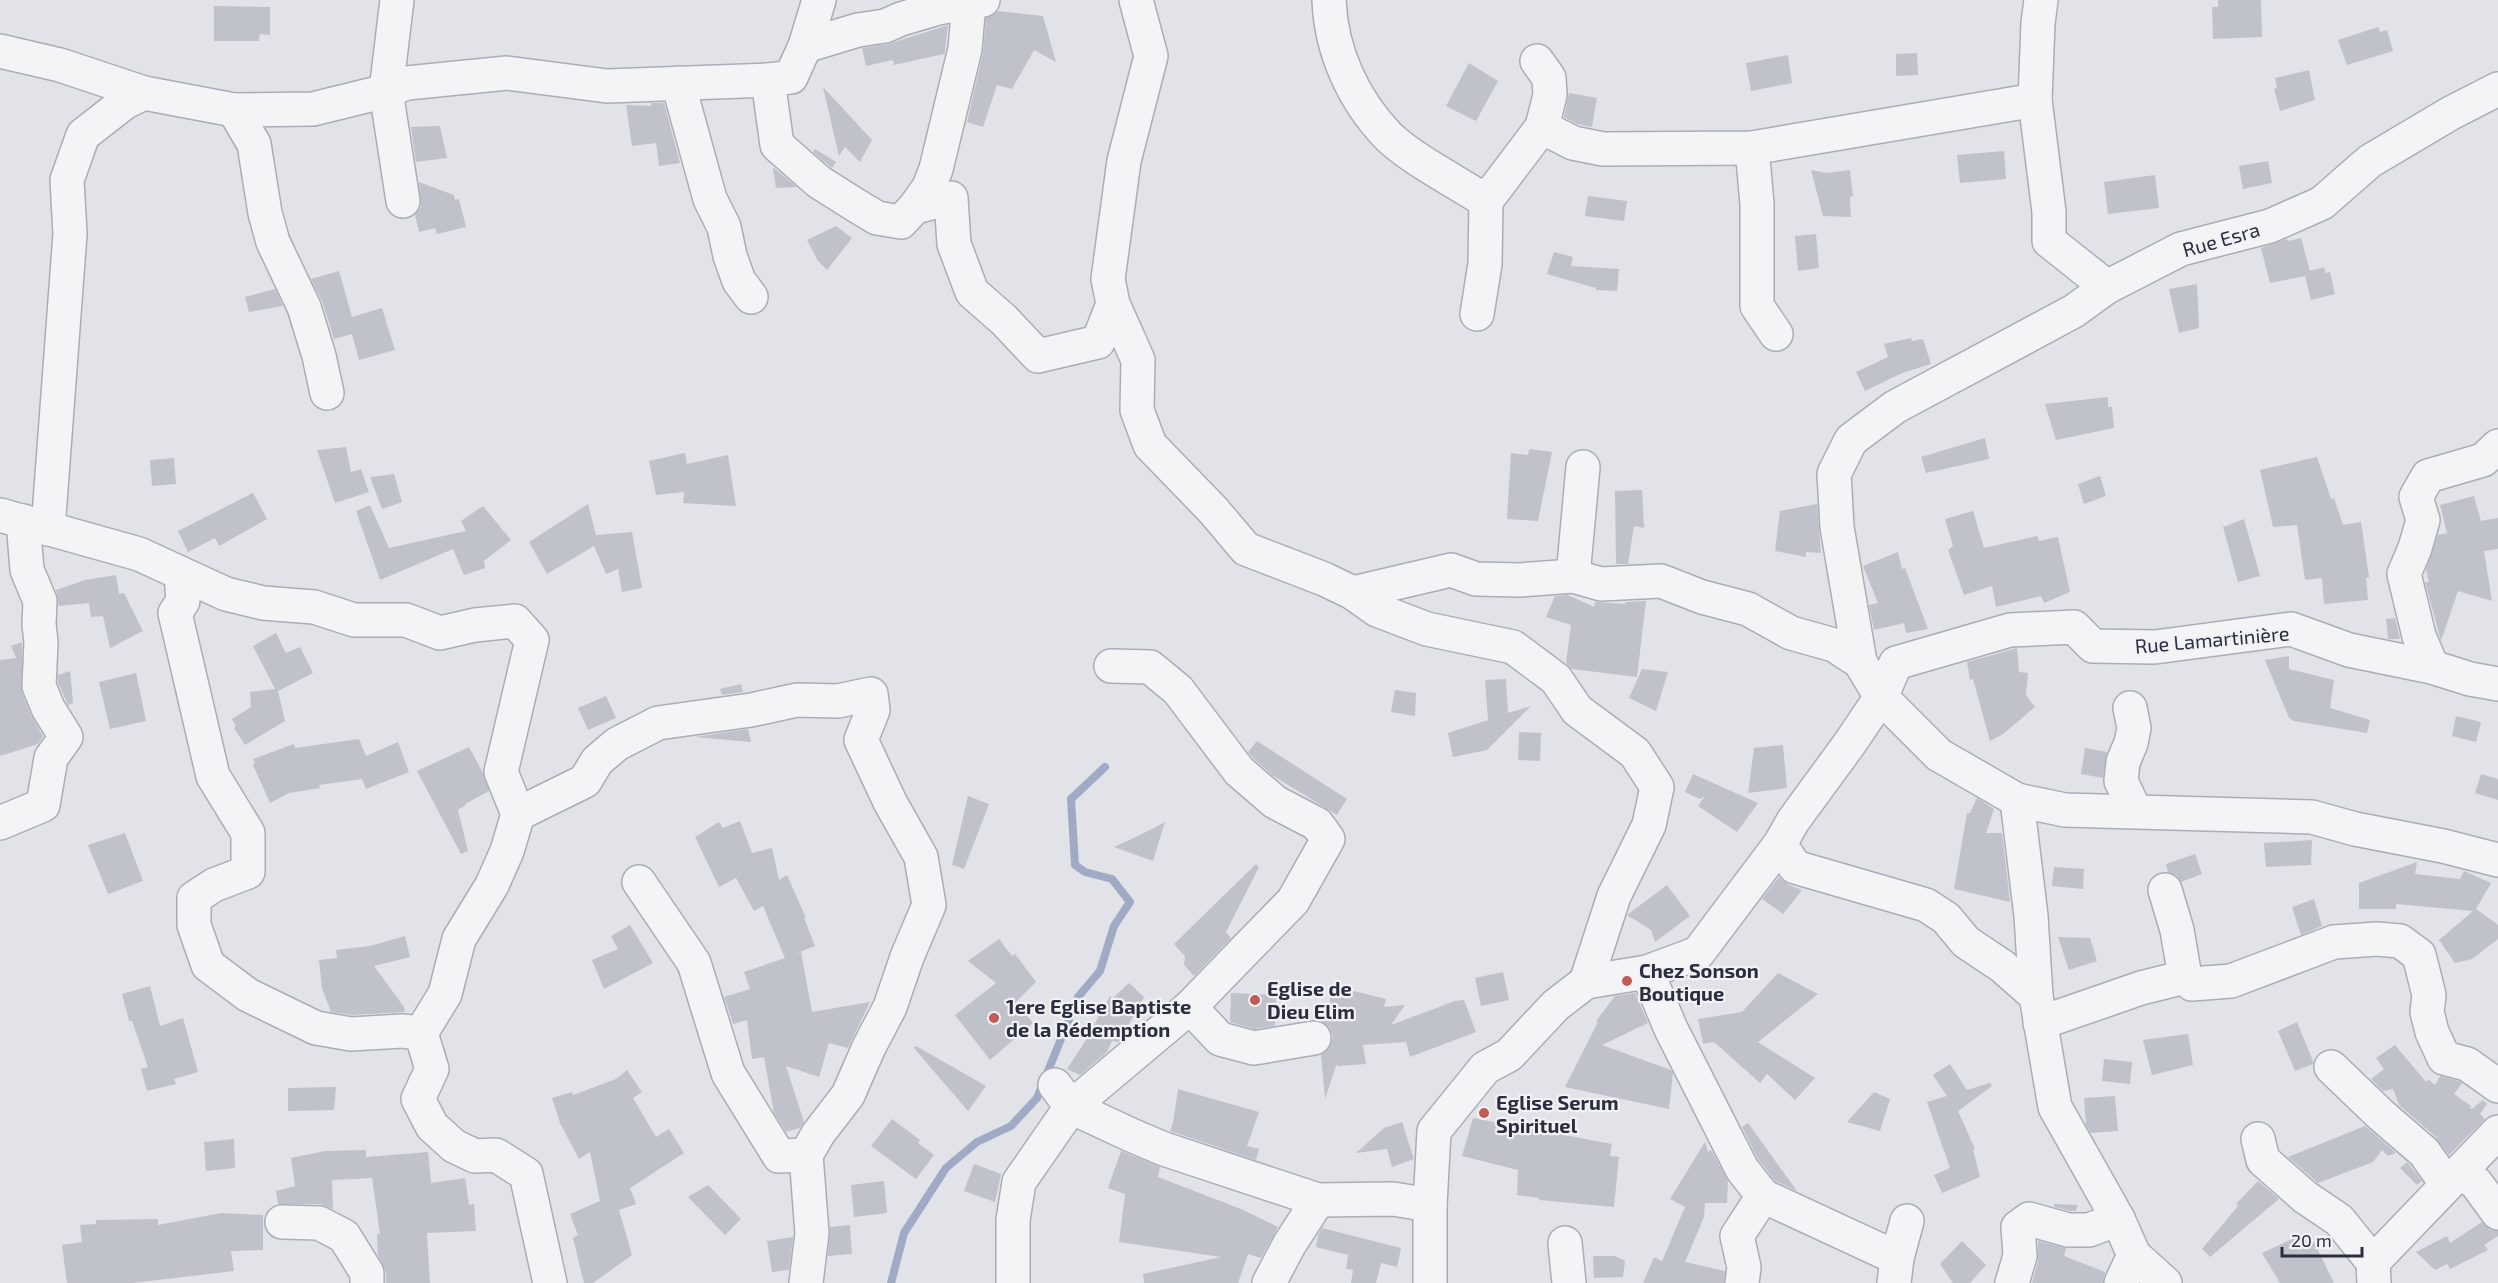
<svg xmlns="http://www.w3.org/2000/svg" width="2498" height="1283" font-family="'Exo 2',sans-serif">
<rect width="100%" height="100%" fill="#e2e3e9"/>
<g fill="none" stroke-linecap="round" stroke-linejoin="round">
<path stroke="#a0aac5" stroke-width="8" d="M891 1283 904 1233 946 1168 977 1142 1011 1126 1037 1098 1078 997 1100 971 1114 926 1130 902 1112 879 1085 872 1075 865 1071 799 1105 767"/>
</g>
<g fill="#bfc1cb">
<path d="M2218 0H2261L2262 37 2213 39 2212 7H2218Z"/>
<path d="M214 6 270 7V35L260 34 259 41H214Z"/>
<path d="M998 11 1043 16 1056 62 1034 50 1012 89 997 85 983 127 967 122 983 53 986 18Z"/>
<path d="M948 25 944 58V54L894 65 893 60 866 66 862 48 888 44Z"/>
<path d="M2378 27 2380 32 2387 30 2393 51 2347 65 2338 40Z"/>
<path d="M1917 53 1918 75 1896 76V54Z"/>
<path d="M1788 55 1792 83 1751 91 1746 63Z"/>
<path d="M1469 63 1498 81 1476 121 1446 106Z"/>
<path d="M2309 70 2315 100 2280 111 2274 89 2277 88 2275 78Z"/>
<path d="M823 87 872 140 860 162 845 147 839 156Z"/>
<path d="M1569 93 1597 98 1592 127 1577 124 1564 117Z"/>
<path d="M651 103H664L680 163 659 166 656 143 632 146 626 105 651 106Z"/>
<path d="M440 126 447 158 416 162 411 127Z"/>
<path d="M815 149 836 162 832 168 813 152Z"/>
<path d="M2004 151 2006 179 1960 183 1957 155Z"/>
<path d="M2268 161 2272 183 2243 189 2239 166Z"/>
<path d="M773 168H774L797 187 776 188Z"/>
<path d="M1811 170 1827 173 1850 170 1853 196 1850 197 1851 217 1823 216Z"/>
<path d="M2155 175 2159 208 2108 214 2104 182Z"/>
<path d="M419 182 454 195 455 200 459 199 466 227 437 234 435 228 419 232 415 215 421 207Z"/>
<path d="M1588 196 1627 201 1624 221 1585 216Z"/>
<path d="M836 226 852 238 827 270 818 261 807 240Z"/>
<path d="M1816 234 1819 268 1798 271 1795 236Z"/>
<path d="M2301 238 2310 271 2324 267 2325 273 2330 272 2335 294 2311 300 2305 276 2270 283 2261 248 2287 239 2288 241Z"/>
<path d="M1554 252 1573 257 1571 266 1619 269 1617 291 1596 290V288L1547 274Z"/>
<path d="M339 271 352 317 382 308 395 350 359 360 352 334 334 339 322 301 311 279Z"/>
<path d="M2197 284 2199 328 2179 333 2169 289Z"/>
<path d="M275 289 283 306 249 312 245 297Z"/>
<path d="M1911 338 1912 341 1923 339 1931 364 1902 373 1865 391 1856 372 1888 357 1884 344Z"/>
<path d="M2108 397V407H2112L2114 428 2056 440 2045 404Z"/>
<path d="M1985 438 1989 459 1926 473 1921 457Z"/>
<path d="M346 447 351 472 361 469 369 492 335 503 317 450Z"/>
<path d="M1529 449 1552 452 1538 521 1507 519 1511 453 1528 455Z"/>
<path d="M685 453 687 464 728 455 736 506 683 503 684 492 656 495 649 461Z"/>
<path d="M2317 457 2331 499 2334 498 2343 525 2361 522 2369 577 2366 578 2368 600 2324 604 2322 578 2305 580 2297 525 2273 527 2260 470Z"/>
<path d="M174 458 176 484 152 486 150 460Z"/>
<path d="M394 474 402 502 382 509 370 477Z"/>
<path d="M2100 476 2106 496 2084 504 2078 484Z"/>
<path d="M1642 490 1644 528 1634 526 1628 564H1616L1615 491Z"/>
<path d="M253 493 267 519 219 546 215 538 188 552 178 531Z"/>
<path d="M2474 496 2481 521 2498 518V549L2484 551 2492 601 2458 591 2441 641 2425 582H2429L2426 569 2438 535 2447 533 2440 505Z"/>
<path d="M588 504 596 535 632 532 642 588 622 592 618 569 606 574 594 546 547 574 529 542Z"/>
<path d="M1817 504 1821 553 1806 552V557L1775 551 1780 511Z"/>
<path d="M370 505 389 548 466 531 461 521 483 506 511 540 484 561 485 568 464 575 453 549 380 580 356 511Z"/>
<path d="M1973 511 1984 548 2037 536 2039 541 2058 537 2070 592 2044 603 2041 596 1996 607 1992 586 1964 595 1948 550 1953 546 1945 519Z"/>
<path d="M2244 519 2260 576 2238 582 2223 527Z"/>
<path d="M1898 552 1902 569 1905 568 1928 629 1906 633 1904 623 1874 630 1869 605 1878 603 1863 566Z"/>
<path d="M116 575 119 594 124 593 143 631 110 648 103 616 91 617 89 603 59 606 56 590 85 580Z"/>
<path d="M1568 595 1594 607 1595 602 1625 604 1626 602 1646 601 1637 677 1572 669 1566 663 1571 625 1546 617 1555 596Z"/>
<path d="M2395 618 2400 639H2388L2386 619Z"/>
<path d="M276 633 286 653 300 647 313 673 278 691 285 721 245 745 234 728 236 726 232 719 251 707 250 692 275 689 253 646Z"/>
<path d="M22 642V693L31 715 43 736 38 744 0 756V660L16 658 11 646Z"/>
<path d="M2017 648 2019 672 2028 673 2026 695 2035 707 2003 734 1990 741 1973 679 1970 680 1967 662Z"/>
<path d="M2289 656V669L2334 680 2330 708 2370 720 2367 733 2294 721 2289 718 2265 660Z"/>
<path d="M1642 669 1668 672 1656 711 1629 698Z"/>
<path d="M70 671 73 703 68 705 58 683V675Z"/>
<path d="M136 673 146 721 110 729 99 682Z"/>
<path d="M1506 679 1508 713 1531 706 1487 750 1453 757 1448 733 1488 720 1485 680Z"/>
<path d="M741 684 743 692 722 695 720 689Z"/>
<path d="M1395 690 1416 693 1415 716 1391 712Z"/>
<path d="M606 696 616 718 588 730 578 708Z"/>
<path d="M2456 716 2481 722 2476 742 2452 736Z"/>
<path d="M748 729 751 742 695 737Z"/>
<path d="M1519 732 1541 733 1540 761 1518 760Z"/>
<path d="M359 739 366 756 398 742 409 772 366 789 362 779 319 785 320 788 289 793 270 803 253 765 255 763 253 759 294 744 295 748Z"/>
<path d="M1257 741 1347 799 1337 815 1272 775 1253 758 1248 752Z"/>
<path d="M1783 745 1787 788 1748 793 1754 748Z"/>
<path d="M469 747 483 773 489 791 465 804 466 805 458 810 468 851 461 854 417 771Z"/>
<path d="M2085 748 2107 752 2103 778 2081 774Z"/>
<path d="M1693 774 1758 803 1737 832 1698 806 1705 796 1700 799 1685 792Z"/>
<path d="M2481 774 2498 779V800L2475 793Z"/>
<path d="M968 796 989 804 964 869 952 865Z"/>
<path d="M1977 798 1994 809 1986 833H2002L2010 902 1954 889 1967 813H1970Z"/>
<path d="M740 821 752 853 772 848 779 880 787 875 806 918H804L815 946 792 955 801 952 812 1012 870 1002 848 1048 829 1043 819 1077 786 1066 804 1122 800 1128 786 1132 774 1113 764 1057 752 1059 747 1020 733 1024 724 997 750 989 744 972 785 958 763 906 754 911 736 878 719 887 695 837 719 822 723 828Z"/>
<path d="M1165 822 1153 861 1114 847 1140 835Z"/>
<path d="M125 833 143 881 108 894 88 845Z"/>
<path d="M2312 840 2311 865 2266 867 2264 843Z"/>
<path d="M2195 854 2202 874 2181 882 2177 876 2168 872 2166 864Z"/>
<path d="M2417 862 2415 874 2460 879 2464 871 2491 883 2476 909 2498 925V939L2472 959 2455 963 2439 940 2473 911 2396 904V909H2359V883Z"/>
<path d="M1256 864 1259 867 1226 932 1231 938 1194 976 1184 965 1185 956 1174 944Z"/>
<path d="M2054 867 2084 869 2083 889 2052 886Z"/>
<path d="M1779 877 1789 885 1802 890 1783 914 1762 899Z"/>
<path d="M1667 885 1690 916 1655 942 1651 930 1627 915Z"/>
<path d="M2314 899 2322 926 2301 935 2292 907Z"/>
<path d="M630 925 653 963 604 989 592 960 618 949 611 936Z"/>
<path d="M405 936 410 957 374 966 404 1007 405 1012 352 1015 331 1012 322 988 319 960 337 958 336 950 370 946Z"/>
<path d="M2058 937 2090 938 2097 961 2069 970Z"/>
<path d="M999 939 1012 956 1015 954 1036 982 1016 1002 1033 1023 990 1060 955 1015 996 983 968 961Z"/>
<path d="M1503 972 1509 1000 1481 1006 1475 978Z"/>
<path d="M1778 973 1818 994 1758 1042 1815 1078 1795 1100 1767 1074 1760 1083 1714 1042 1703 1044 1698 1019 1742 1012Z"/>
<path d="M1129 983 1144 997 1119 1042 1112 1041 1107 1052 1080 1075 1067 1069 1084 1043 1110 996 1113 998Z"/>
<path d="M150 986 160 1026 183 1018 198 1072 174 1079 176 1084 147 1091 141 1069 148 1067 132 1021H129L122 994Z"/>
<path d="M1354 991 1386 999 1384 1007 1405 1005 1391 1025 1455 1001 1464 1000 1476 1032 1410 1057 1406 1042 1363 1045 1366 1064 1337 1066V1063L1325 1099 1321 1055 1331 1045 1333 1036 1329 1027 1318 1020V1016H1323L1322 1011 1330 1010V993Z"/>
<path d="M1231 993 1276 995 1275 1026 1255 1029 1230 1022Z"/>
<path d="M1635 993 1648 1023 1602 1045 1671 1070 1673 1073 1669 1109 1565 1087 1598 1022 1596 1021 1615 996Z"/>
<path d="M2297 1022 2313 1061V1064L2295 1071 2278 1031Z"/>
<path d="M2188 1034 2193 1065 2152 1075 2143 1040Z"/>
<path d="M2395 1045 2426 1082 2428 1079 2435 1085 2440 1076 2459 1081 2462 1083 2454 1094 2471 1106 2470 1108 2472 1109 2483 1100 2487 1104 2480 1114 2485 1119 2449 1155 2436 1138 2439 1136 2436 1137 2399 1105 2393 1089 2383 1091 2371 1079 2384 1069 2376 1058Z"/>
<path d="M916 1046 986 1086 968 1111 914 1048Z"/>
<path d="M2104 1059 2132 1062 2130 1084 2102 1081Z"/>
<path d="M1950 1064 1967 1090 1990 1083 1992 1086 1958 1111 1975 1149 1973 1150 1980 1177 1942 1193 1934 1175 1950 1168 1927 1102 1947 1096 1933 1075Z"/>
<path d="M627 1070 642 1092 633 1098 656 1137 669 1129 684 1153 630 1188 636 1204 619 1210 632 1255 593 1283H584L573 1238 578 1235 570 1214 600 1201 590 1152 579 1159 560 1123 552 1098 572 1092 573 1095 616 1079Z"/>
<path d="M336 1087 334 1110 288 1111V1088Z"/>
<path d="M1178 1089 1259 1112 1247 1146 1259 1149 1256 1160 1170 1131 1173 1123Z"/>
<path d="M1874 1092 1890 1099 1880 1131 1847 1122Z"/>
<path d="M2115 1096 2118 1131 2091 1133 2086 1125 2084 1098Z"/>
<path d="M1473 1118 1612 1144 1610 1156 1619 1157 1614 1207 1539 1200V1198L1517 1195 1518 1170 1462 1156Z"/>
<path d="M892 1119 920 1140 918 1143 934 1155 916 1179 871 1146Z"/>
<path d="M1402 1122 1414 1159 1392 1167 1387 1149 1356 1153 1384 1128Z"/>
<path d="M1748 1123 1797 1191 1775 1181 1758 1159 1742 1127Z"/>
<path d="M2365 1126 2396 1153 2388 1156 2382 1150 2373 1162 2318 1183 2288 1157Z"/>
<path d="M234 1139 235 1168 206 1171 204 1142Z"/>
<path d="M1705 1142 1708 1152 1711 1150 1728 1181 1727 1203H1705L1704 1217 1685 1262 1725 1271 1724 1283H1643L1654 1257 1662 1261 1685 1207 1670 1199Z"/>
<path d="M366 1150V1157L428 1152 431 1183 465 1178 469 1205 474 1204 476 1231 427 1233 430 1283H386V1272L378 1255 377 1234H380L372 1178 332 1180 333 1209 320 1204H278L276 1191 295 1186 291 1158 325 1151Z"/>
<path d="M1121 1151 1160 1167 1158 1177 1241 1209 1278 1227 1261 1258 1248 1254 1238 1283H1144L1143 1274 1221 1257 1119 1242 1125 1194 1108 1188Z"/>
<path d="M2407 1162 2422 1181 2417 1185 2400 1168Z"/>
<path d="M974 1164 1001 1174 995 1202 964 1191Z"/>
<path d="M884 1181 887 1213 854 1217 851 1185Z"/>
<path d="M2258 1181 2279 1199 2210 1257 2202 1249 2238 1206 2236 1204Z"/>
<path d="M708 1185 741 1219 725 1235 688 1197Z"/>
<path d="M2054 1204 2078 1205 2076 1211H2071L2054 1207Z"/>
<path d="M221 1213 263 1215V1250L231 1251 234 1271 132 1283H67L62 1245 82 1242 80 1225 96 1224V1220L158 1219V1225Z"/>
<path d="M2482 1222 2490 1230 2498 1231V1236L2484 1245 2488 1250 2450 1269 2447 1264 2435 1270 2416 1252 2447 1236 2450 1243Z"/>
<path d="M850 1225 852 1254 828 1256 830 1227Z"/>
<path d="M1322 1228 1401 1248 1397 1267 1381 1263 1376 1283H1351L1353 1270 1346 1269 1348 1255 1316 1247 1318 1235Z"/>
<path d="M2303 1234 2308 1245 2314 1242 2334 1283H2280L2262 1253Z"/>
<path d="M793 1237 789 1270 772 1272 767 1241Z"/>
<path d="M1962 1241 1986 1265 1970 1283H1953L1940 1264Z"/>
<path d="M2038 1241 2066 1248 2064 1256 2105 1272 2103 1283H2032L2038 1261Z"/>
<path d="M1593 1256H1615L1625 1261 1623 1277 1594 1278Z"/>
</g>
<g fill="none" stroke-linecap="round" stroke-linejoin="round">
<defs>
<g id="minor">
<path d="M397 0 386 91 403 201"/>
<path d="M1136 0 1151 56 1124 161 1108 279 1113 304 1138 360 1137 410 1150 445 1213 510 1246 549 1324 579 1353 593 1377 610 1427 629 1513 647 1556 679 1577 710 1635 753 1657 787 1649 825 1614 896 1586 982"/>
<path d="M1329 0C1331 51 1353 100 1389 137 1412 159 1458 183 1486 201"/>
<path d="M805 46 858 30 885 26 901 19 938 8 983 0"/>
<path d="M0 51 60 65 144 93 234 110 313 109 386 91 407 83 507 73 607 86 768 80 791 77 805 46 819 0"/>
<path d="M1537 61 1549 78 1550 95 1542 127 1573 143 1603 149 1752 148 2035 100 2038 23 2041 0"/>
<path d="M768 80 777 145 819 182 857 206 877 218 901 222 915 207 951 198 954 244 972 292 1004 320 1038 356 1098 342 1113 304"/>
<path d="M678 83 710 199 724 227 730 256 739 281 751 297"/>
<path d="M2498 89 2451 113 2370 161 2322 203 2270 226 2181 249 2107 287 2074 311 1895 407 1851 440 1834 474 1837 527 1860 662 1881 697 1939 755 2017 800 2065 810 2312 817 2355 829 2443 846 2498 860"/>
<path d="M2035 100 2049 212V241L2107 287"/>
<path d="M234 110 254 144 265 213 273 242 304 307 319 356 327 393"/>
<path d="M1752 148 1757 204V306L1776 334"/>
<path d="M915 207 929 187 936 169 965 49 969 2"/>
<path d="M1477 314 1485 264 1486 201 1542 127"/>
<path d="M0 515 139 554 226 594 263 603 314 607 354 620H406L440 633 475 625 515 621 532 640 501 772 518 814 507 851 492 885 459 939 445 994 421 1033"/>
<path d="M48 529 70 234 67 180 83 135 124 103 144 93"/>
<path d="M181 574 183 601 175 613 213 776 248 833V872L214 885 194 898V925L208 965 248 995 316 1028 351 1034 402 1031 421 1033 432 1069 418 1099 432 1126 454 1146 475 1156 496 1155 526 1174 550 1283"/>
<path d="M1573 576 1583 467"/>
<path d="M1353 593 1451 570 1476 579 1519 580 1573 576 1601 584 1661 581 1702 597 1748 609 1791 633 1834 645 1860 662"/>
<path d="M2432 667 2419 636 2404 574 2415 548 2423 520 2416 497 2428 476 2483 460 2498 446"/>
<path d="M2130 708 2134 728 2131 743 2123 762 2121 781 2135 811"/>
<path d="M2017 800 2031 916 2036 996 2055 1107 2118 1219 2134 1255 2165 1283"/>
<path d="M518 814 585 781 597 761 617 744 658 723 751 710 797 700 838 701 871 694 873 710 861 740 890 802 921 857 929 905 907 957 890 1007 869 1047 848 1095 818 1134 806 1155 812 1233 806 1283"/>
<path d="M0 823 43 805 51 758 66 737 48 708 39 686 41 642 39 624 40 601 27 570 23 521"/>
<path d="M1780 844 1795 867 1926 905 1946 918 1966 942 2002 966 2036 996"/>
<path d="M639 882 694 963 728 1073 779 1156 806 1155"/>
<path d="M2165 890 2177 930 2185 977"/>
<path d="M1647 972 1671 1029 1742 1169 1763 1196 1737 1236 1744 1267 1742 1283"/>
<path d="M1190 1007 1220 1039 1254 1048 1314 1038"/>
<path d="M2040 1023 2141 988 2185 977 2192 984 2231 981 2334 942 2377 939 2400 941 2419 955 2429 995 2427 1012 2432 1032 2444 1058 2467 1064 2498 1086"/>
<path d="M2331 1067 2381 1115 2424 1152 2446 1183"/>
<path d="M1055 1085 1071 1107 1131 1135 1164 1149 1318 1200 1393 1199 1430 1205"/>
<path d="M2258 1139 2263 1160 2305 1197 2339 1220 2373 1262"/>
<path d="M2460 1172 2476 1183 2498 1213"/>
<path d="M1763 1196 1897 1258"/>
<path d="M282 1222 319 1223 344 1236 367 1273V1283"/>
<path d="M1565 1243 1569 1283"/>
<path d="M1013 1283V1220L1019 1182 1071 1107 1190 1007 1252 943 1293 901 1328 839 1317 824 1275 802 1239 771 1178 690 1150 667 1111 666"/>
<path d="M1269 1283 1289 1245 1318 1200"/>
<path d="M1430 1283V1205L1434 1131 1485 1068 1509 1055 1556 1005 1586 982 1647 972 1698 953 1780 844 1793 821 1850 743 1881 697 1896 663 2010 630 2074 627 2093 646 2155 647 2291 629 2349 650 2432 667 2470 679 2498 684"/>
<path d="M1894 1283 1897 1258 1907 1221"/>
<path d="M2012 1283 2020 1256 2018 1227 2029 1219 2068 1230H2089L2118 1219"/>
<path d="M2121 1283 2134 1255"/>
<path d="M2374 1283 2373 1262 2498 1132"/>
</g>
</defs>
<use href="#minor" stroke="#abadb6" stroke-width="36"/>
<use href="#minor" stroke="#f4f4f7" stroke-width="33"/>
</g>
<g fill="#c05c54" stroke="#f1f2f6" stroke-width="2">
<circle cx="1627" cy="981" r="6"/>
<circle cx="1255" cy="1000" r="6"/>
<circle cx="994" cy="1018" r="6"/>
<circle cx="1484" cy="1113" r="6"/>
</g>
<g text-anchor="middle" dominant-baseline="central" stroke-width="4.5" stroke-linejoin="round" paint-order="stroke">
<g font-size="20" fill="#2b2e3f" stroke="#f1f2f6">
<text transform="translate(2221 239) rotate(-16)">Rue Esra</text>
<text transform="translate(2212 639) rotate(-5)">Rue Lamartinière</text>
</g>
<g font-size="20" font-weight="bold" fill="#2b2e3f" stroke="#f1f2f6" text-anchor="start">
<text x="1639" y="970">Chez Sonson<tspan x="1639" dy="23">Boutique</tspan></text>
<text x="1267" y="988">Eglise de<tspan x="1267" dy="23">Dieu Elim</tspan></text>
<text x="1006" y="1006">1ere Eglise Baptiste<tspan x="1006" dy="23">de la Rédemption</tspan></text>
<text x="1496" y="1102">Eglise Serum<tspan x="1496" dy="23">Spirituel</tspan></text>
</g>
</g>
<path d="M2282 1247v9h80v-9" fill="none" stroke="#2b2e3f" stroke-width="3"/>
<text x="2291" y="1247" font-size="18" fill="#2b2e3f" stroke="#f1f2f6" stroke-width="4.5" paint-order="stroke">20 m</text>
</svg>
